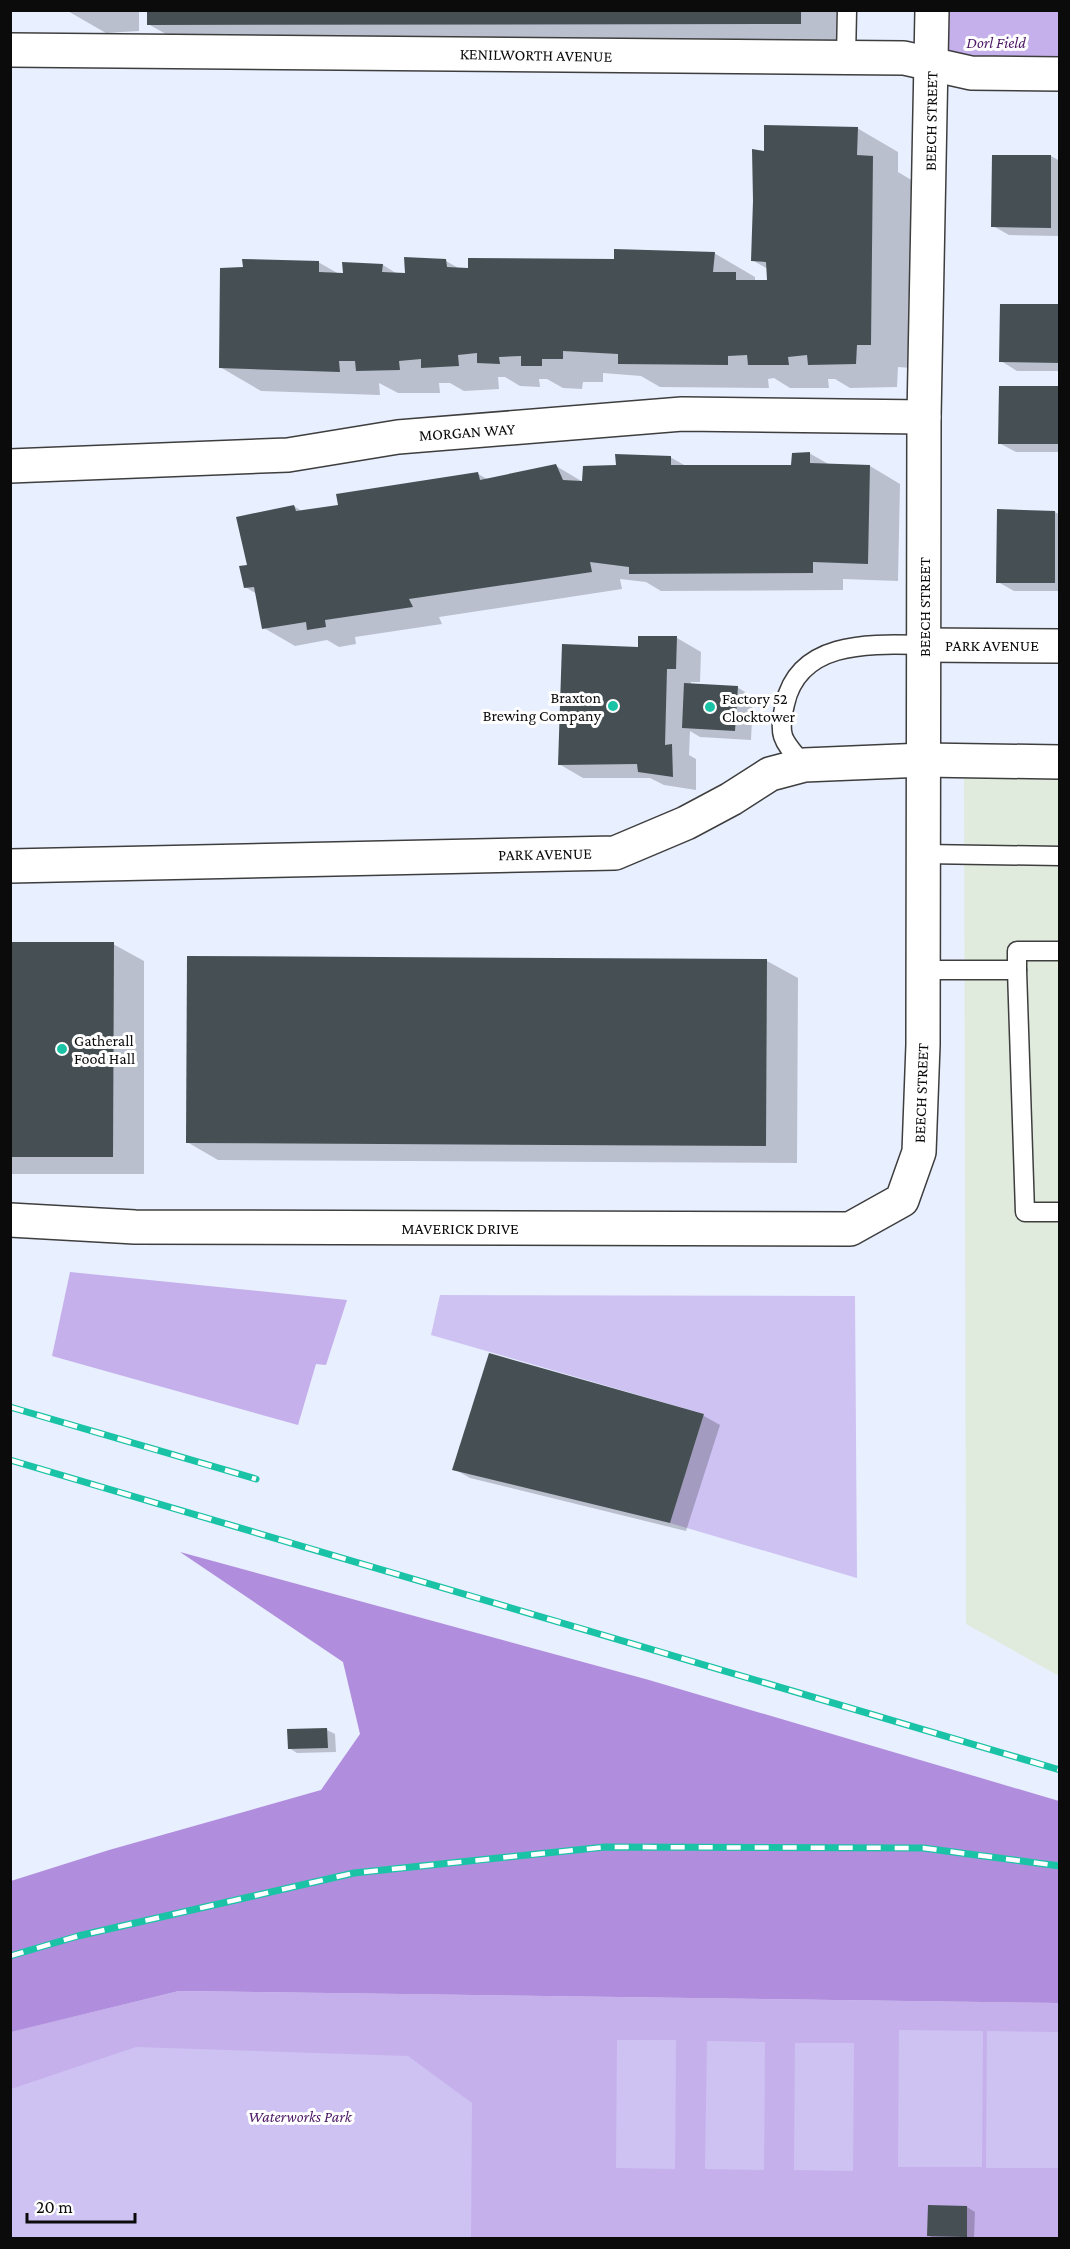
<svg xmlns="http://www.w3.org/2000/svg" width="1070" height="2249" font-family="'Crimson Pro',serif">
<rect width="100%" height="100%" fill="#e8efff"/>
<path fill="#e0ebdd" d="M964 761 1059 762V1676L966 1624Z"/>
<g fill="#c5b0eb">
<path d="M932 11H1059V74L932 63Z"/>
<path d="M70 1272 347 1300 326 1365 316 1364 298 1425 52 1356Z"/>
<path d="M179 1991 1059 2003V2238H11L10 2032Z"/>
</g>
<path fill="#b08edd" d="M180 1552 649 1680 1059 1801V2003L179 1991 11 2032V1881L109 1850 321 1790 360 1734 343 1662Z"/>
<g fill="#cdc2f2">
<path d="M440 1295 855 1296 857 1578 670 1523 704 1414 431 1335Z"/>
<path d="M899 2030 983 2031 982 2167H898Z"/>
<path d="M987 2031 1059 2032V2168H986Z"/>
<path d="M617 2040H676L675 2169 616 2168Z"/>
<path d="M707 2041 765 2042 764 2170 705 2169Z"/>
<path d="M795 2043H854L853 2171 794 2170Z"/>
<path d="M136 2047 408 2056 472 2103 471 2238H11V2089Z"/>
</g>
<g fill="#0003">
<path d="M66 10H139V31L106 33Z"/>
<path d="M148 10H841V46L189 47 148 24Z"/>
<path d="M857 128 898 152V172L913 181 911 368 898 367 897 387 850 388 835 379H828L829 388H790L774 378 768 379 769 388 660 387 641 376 603 373V382H583L582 389 563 388 547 379H539L540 387 520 386 505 377H498L499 389 464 391 450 383H439L440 393H398L379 383 380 395 261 391 220 367 318 262 339 274 344 275 343 263 383 265 399 275H407L446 261 460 269 714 253 755 277V281H768V269L752 260 766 153Z"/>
<path d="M1051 156 1060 161V236L1009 235 993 226Z"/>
<path d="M1060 305V371H1017L1001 361Z"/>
<path d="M1060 388V452H1016L999 443Z"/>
<path d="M809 453 830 465 870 466 900 484 898 581 843 579V590L661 591 646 582 620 579 622 589 439 617 442 624 355 637 356 644 339 647 327 640 295 646 264 628 257 594 245 587 249 567 294 506 303 512 339 506 478 474 489 480 556 466 583 482 618 467 670 457 686 466H793Z"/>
<path d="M1055 512 1060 515V591H1014L998 582Z"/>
<path d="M677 638 701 652 700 682H691V685L737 687 753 697 751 740 700 737 690 731 689 755 696 759V790L664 785 650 778H583L559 764 639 648Z"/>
<path d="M10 943 113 944 144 961V1174H10Z"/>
<path d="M767 961 798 978 797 1163 218 1160 187 1142Z"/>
<path d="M490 1355 704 1416 720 1425 686 1531 470 1478 454 1469Z"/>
<path d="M327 1730 335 1734 336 1752 297 1753 289 1748Z"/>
<path d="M967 2207 975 2212 974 2238H934L929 2236Z"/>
</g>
<g fill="#465054">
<path d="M147 10H801V24L147 25Z"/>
<path d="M764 125 858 127 857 155 873 156 871 345H857L856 364 808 365 807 355 788 357 789 365H748L747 355 728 356V365L618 364V354L563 351V359H542V366H521V356L499 357 500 364 477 363V353L458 355 459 366 421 368V359L399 361 400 370 356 371 355 361H339L340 372 219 368 220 268 243 267 242 259 319 261V272L343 273 342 262 383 264 382 272 405 273 404 257 446 259 447 267 468 268V258L614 259V249L715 252 713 272H736V280H767L766 262 751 261 753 201 752 149 764 151Z"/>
<path d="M992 155H1051V228L991 227Z"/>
<path d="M1000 304H1060V363L999 362Z"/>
<path d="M999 386H1060V444H998Z"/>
<path d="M810 452V463L870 465 868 564 813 562V573L629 574V567L590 562 592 572 409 599 413 607 325 620 326 627 307 630 306 622 262 629 254 587 244 588 239 566 247 565 236 517 294 505 296 511 338 505 336 494 478 472 480 480 556 464 563 480 582 481 583 466 616 465 615 454 671 456V465H791L792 453Z"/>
<path d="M997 509 1055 511V583H996Z"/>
<path d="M638 636H677L676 669H667L665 745 672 744 673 777 638 772 637 764 558 765 562 644 638 647Z"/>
<path d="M684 683 738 686 735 731 682 728Z"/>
<path d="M10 942H114L113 1157H10Z"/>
<path d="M187 956 767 959 766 1146 186 1143Z"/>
<path d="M489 1353 704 1414 670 1523 452 1470Z"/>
<path d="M327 1728 328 1748 288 1749 287 1729Z"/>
<path d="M928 2205 967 2206V2237L927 2236Z"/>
</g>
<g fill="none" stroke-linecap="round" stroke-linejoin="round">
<defs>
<g id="service">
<path d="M846 57 847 10"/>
<path d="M804 765C783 741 777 737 785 704 799 639 873 644 924 645"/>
<path d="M924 854 1060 856"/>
<path d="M1060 951H1017V970L1025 1212H1060"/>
<path d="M923 970H1017"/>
</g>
<g id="minor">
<path d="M10 50 904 58 971 73 1060 74"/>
<path d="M10 466 288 455 398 437 682 414 924 417"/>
<path d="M924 645 1060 646"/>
<path d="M10 866 615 853 686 823 731 799 770 774 804 765 924 760 1060 762"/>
<path d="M10 1220 135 1227 850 1229 902 1200 919 1152 923 1045 924 417 932 10"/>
</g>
</defs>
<use href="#service" stroke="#3e3e3e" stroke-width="21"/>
<use href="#minor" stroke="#3e3e3e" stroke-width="36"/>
<use href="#service" stroke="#fff" stroke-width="18"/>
<use href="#minor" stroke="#fff" stroke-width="33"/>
<defs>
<g id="rail">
<path d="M10 1407 256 1479"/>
<path d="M10 1460 1060 1770"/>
<path d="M10 1956 78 1936 354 1873 605 1847 923 1848 1060 1866"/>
</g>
</defs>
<use href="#rail" stroke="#1bc3a6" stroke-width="7"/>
<use href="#rail" stroke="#fff" stroke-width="4.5" stroke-dasharray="14" stroke-linecap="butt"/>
</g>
<g fill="#1bc3a6" stroke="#fff" stroke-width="2">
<circle cx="613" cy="706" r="6"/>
<circle cx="710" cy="707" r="6"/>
<circle cx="62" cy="1049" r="6"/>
</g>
<g text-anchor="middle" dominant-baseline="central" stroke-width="6" stroke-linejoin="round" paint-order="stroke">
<g font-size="16" font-style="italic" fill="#4c1865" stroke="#fff">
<text x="996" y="42">Dorl Field</text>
<text x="300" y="2116">Waterworks Park</text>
</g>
<g font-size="16" fill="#0b0b0b" stroke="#fff">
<text transform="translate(536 55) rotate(1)">KENILWORTH AVENUE</text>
<text transform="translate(931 121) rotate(-89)">BEECH STREET</text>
<text transform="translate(467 432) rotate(-4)">MORGAN WAY</text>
<text transform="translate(924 607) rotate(-90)">BEECH STREET</text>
<text x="992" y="645">PARK AVENUE</text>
<text transform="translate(545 854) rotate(-1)">PARK AVENUE</text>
<text transform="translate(921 1093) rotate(-88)">BEECH STREET</text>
<text x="460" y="1228">MAVERICK DRIVE</text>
</g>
<g font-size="16" fill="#0b0b0b" stroke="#fff" text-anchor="start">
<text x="601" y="697" text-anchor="end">Braxton<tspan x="601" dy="18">Brewing Company</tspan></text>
<text x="722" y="698">Factory 52<tspan x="722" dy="18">Clocktower</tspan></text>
<text x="74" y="1040">Gatherall<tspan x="74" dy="18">Food Hall</tspan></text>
</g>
</g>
<rect width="1070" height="2249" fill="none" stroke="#0b0b0b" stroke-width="24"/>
<path d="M27 2213v9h108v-9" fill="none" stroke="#0b0b0b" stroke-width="3"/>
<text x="36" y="2213" font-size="18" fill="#0b0b0b" stroke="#ffffff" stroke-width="4.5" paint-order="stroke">20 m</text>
</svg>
